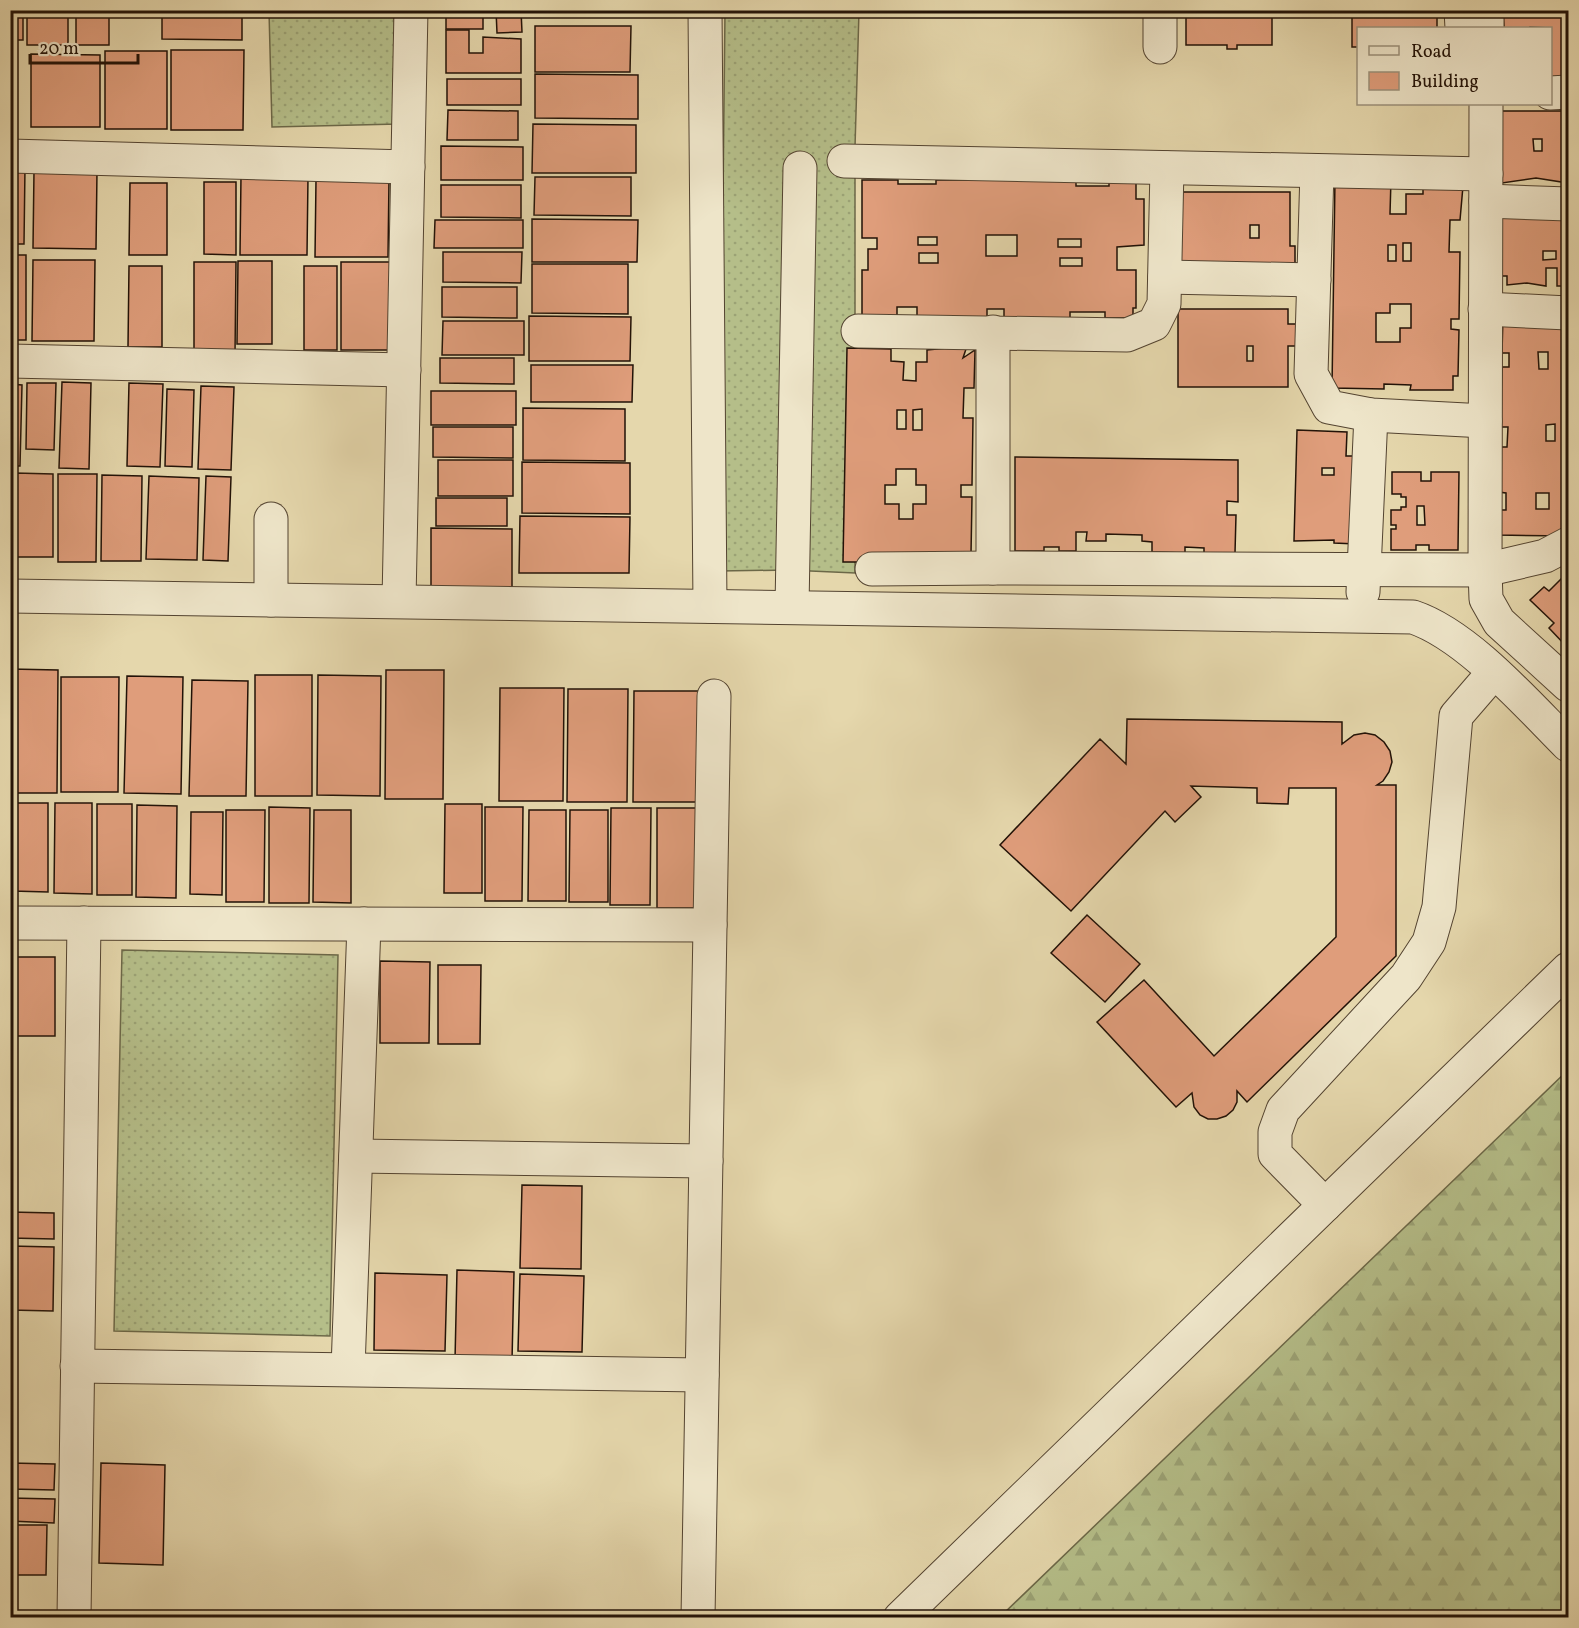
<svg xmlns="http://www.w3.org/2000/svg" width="1579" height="1628" font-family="Vollkorn,serif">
<defs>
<pattern id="grass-dots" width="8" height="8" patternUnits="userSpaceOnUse" patternTransform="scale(1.5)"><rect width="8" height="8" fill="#b5be89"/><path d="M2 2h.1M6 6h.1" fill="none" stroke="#9ba275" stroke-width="1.8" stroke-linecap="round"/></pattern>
<pattern id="forest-firs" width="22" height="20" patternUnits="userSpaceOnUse" patternTransform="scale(1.5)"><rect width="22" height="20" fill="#b5be89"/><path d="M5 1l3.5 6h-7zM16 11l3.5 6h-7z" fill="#9ba275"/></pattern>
</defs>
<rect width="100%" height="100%" fill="#e5d7ac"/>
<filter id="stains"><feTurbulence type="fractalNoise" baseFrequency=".00333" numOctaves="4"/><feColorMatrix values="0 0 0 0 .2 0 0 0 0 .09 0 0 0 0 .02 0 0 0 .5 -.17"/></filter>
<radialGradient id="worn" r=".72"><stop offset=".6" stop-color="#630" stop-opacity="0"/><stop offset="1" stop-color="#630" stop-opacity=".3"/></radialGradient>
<g fill="url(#grass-dots)" stroke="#6c6848" stroke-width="1.5">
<path d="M269 11H394L398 124 272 127Z"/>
<path d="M725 11H859L855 147V573L788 570 719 571Z"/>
<path d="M122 950 338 955 330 1336 114 1331Z"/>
</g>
<path fill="url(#forest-firs)" stroke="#6c6848" stroke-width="1.5" d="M1568 1070V1617H1000Z"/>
<g fill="#df9d7b" stroke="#221207" stroke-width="1.5" fill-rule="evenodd">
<rect x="10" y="10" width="13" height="30"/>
<rect x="27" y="10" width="41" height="35"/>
<rect x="76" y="10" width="33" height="35"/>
<path d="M162 10H242V40L162 39Z"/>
<rect x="446" y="10" width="37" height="19"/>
<path d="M496 10H521L522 32 497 33Z"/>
<path d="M534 10H642V15L534 14Z"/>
<path d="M1186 10H1272V45H1237V49H1227V45H1186Z"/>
<path d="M1352 10H1437V28H1358V47H1352Z"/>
<path d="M1503 10H1568V86L1550 85V28L1530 27V28H1504Z"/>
<path d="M535 26H631L630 72H535Z"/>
<path d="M446 30H469V53H483V37L521 39V73H446Z"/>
<path d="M171 50H244L243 130H171Z"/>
<rect x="105" y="51" width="62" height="78"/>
<path d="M31 54 100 55V127H31Z"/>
<path d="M535 74 638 75V119L535 118Z"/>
<rect x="447" y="79" width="74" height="26"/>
<path d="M448 110 518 111V140H447Z"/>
<path d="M1502 111H1568V183L1536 178 1502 183ZM1533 139H1542V151H1534Z"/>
<path d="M533 124 636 125V173H532Z"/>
<path d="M441 146 523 147V180H441Z"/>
<path d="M10 167H25L24 244H10Z"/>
<path d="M34 171H97L96 249 33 248Z"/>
<path d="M241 176 308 177 307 255H240Z"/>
<path d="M535 177H631V216L534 215Z"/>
<path d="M1335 179H1391L1390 214H1406V194H1423V180L1463 186 1460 220H1450L1449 252H1460L1459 319H1451V329L1459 330 1458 376H1453V390H1410L1411 385 1384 384V389L1332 388ZM1403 243H1411V261H1403ZM1388 245H1396V261H1388ZM1390 304H1411V328H1400V342H1376V313H1390Z"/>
<path d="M316 180H389L388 257H315Z"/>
<path d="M862 180H898V184H936V180H1076V186H1109V180H1136V199H1144V245L1117 247V270H1136V308H1133V318H1105V312H1070V318H1004V309H987V318H917V307H897V318H862V270H868V249H877V238H862ZM986 235H1017V256H986ZM918 237H937V245H918ZM1058 239H1081V247H1058ZM919 253H938V263H919ZM1060 258H1082V266H1060Z"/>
<path d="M204 182H236V255L204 254Z"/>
<path d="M130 183H167V255H129Z"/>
<path d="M441 185H521V218L441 217Z"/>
<path d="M1178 192H1290V246H1295V268L1177 275ZM1250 225H1259V238H1250Z"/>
<path d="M1496 215 1568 216V286H1557V268H1546V286L1527 283 1507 285V276H1496ZM1543 251H1556V259L1543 260Z"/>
<path d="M532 219 638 220 637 262H532Z"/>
<path d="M435 220H523V248H434Z"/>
<path d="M443 252H522L521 283 443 282Z"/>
<rect x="10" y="255" width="16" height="85"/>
<path d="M33 260H95L94 341H32Z"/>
<path d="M238 261H272V344H237Z"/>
<path d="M194 262H236L235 355H194Z"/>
<rect x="341" y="262" width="52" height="88"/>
<path d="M532 264H628V314L532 313Z"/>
<path d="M129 266H162V347H128Z"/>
<rect x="304" y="266" width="33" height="84"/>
<path d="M442 287H517V318L442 317Z"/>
<path d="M1178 309H1288V324H1296V346H1288V387H1178ZM1247 346H1253V361H1247Z"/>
<path d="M1503 315 1568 316V536L1497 535 1498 510H1506V493L1498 492 1499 447H1507L1508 427H1500L1502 367H1509V353H1502ZM1538 352H1548V369H1539ZM1555 424V441H1546V425ZM1536 493H1549V509H1536Z"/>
<path d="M529 316 631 317 630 361H529Z"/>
<path d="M443 321H524V355H442Z"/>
<path d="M967 346 963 358 975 350 974 388H964L963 418H973L972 485H961V497H972L971 554 892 562H843L847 348 891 349V361L904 362 903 380 916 381V362H927V350ZM922 409V430H913V410ZM897 410H906V429H897ZM896 469H916V485H926V504H913V519H899V504H885V485H896Z"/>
<path d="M440 358H514V384L440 383Z"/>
<path d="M531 365H633L632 402H531Z"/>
<path d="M62 382 91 383 89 469 59 468Z"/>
<path d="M27 383H56L54 450 26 449Z"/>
<path d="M129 383 163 384 160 467 127 466Z"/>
<path d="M10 384 22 385 20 466H10Z"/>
<path d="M201 386 234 387 231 470 198 469Z"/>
<path d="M167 389 194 390 192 467 165 466Z"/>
<rect x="431" y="391" width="85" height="34"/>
<path d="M523 408 625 409V461L523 460Z"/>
<path d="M433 427H513V458L433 457Z"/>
<path d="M1297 430 1347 432 1346 456H1359L1356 544 1334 543V540L1294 541ZM1322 468H1334V475H1322Z"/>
<path d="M1015 457 1238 460V502L1227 501V515H1236L1235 553H1204V548L1185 547V553L1152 552V542L1142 541V535L1106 534V541H1086L1087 532H1076V551H1059V547H1044V551H1015Z"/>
<rect x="438" y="460" width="75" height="36"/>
<path d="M522 462 630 463V514L522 513Z"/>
<path d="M1392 472H1421V481H1431V472H1459L1458 550H1429V545H1416V550H1391V529H1396V525H1391V510H1401V507H1406V497H1401V494H1392ZM1417 506H1424L1425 525H1417Z"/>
<path d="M15 473 53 474V557H15Z"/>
<path d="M58 474H97L96 562H58Z"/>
<path d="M102 475 142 476 141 561H101Z"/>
<path d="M149 476 199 478 197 560 146 559Z"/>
<path d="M206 476 231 477 228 561 203 560Z"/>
<rect x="436" y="498" width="71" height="28"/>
<path d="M520 516 630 517 629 573H519Z"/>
<path d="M431 528 512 529V587H431Z"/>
<path d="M1568 572V648L1549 628 1554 623 1530 600 1544 587 1549 591Z"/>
<path d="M10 669 58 670 57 793H10Z"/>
<path d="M386 670H444L443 799H385Z"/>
<rect x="255" y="675" width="57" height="121"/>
<path d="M318 675 381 676 380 796 317 795Z"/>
<path d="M127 676 183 677 181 794 124 793Z"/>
<path d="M61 677H119L118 792H61Z"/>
<path d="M192 680 248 681 246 796H189Z"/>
<path d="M500 688H564L563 801H499Z"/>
<path d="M568 689H628L627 802H567Z"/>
<path d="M634 691H705L704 802H633Z"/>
<path d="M1127 719 1342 722V744L1354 735 1365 733 1375 735 1384 742 1390 751 1392 762 1389 772 1383 781 1377 785H1396V956L1247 1102 1237 1091V1102L1233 1110 1226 1116 1217 1119H1208L1200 1115 1194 1107 1192 1093 1176 1107 1097 1022 1144 980 1214 1056 1336 937V788H1289L1288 804 1257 803V788L1191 786 1201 797 1175 822 1165 811 1071 911 1000 845 1100 739 1126 764Z"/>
<path d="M13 803H48V892L12 891Z"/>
<path d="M55 803H92V894L54 893Z"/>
<rect x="97" y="804" width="35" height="91"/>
<path d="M445 804H482V893H444Z"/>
<path d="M137 805 177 806 176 898 136 897Z"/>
<path d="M269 807 310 808 309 903H269Z"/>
<path d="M485 807H523L522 901H485Z"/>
<path d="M611 808H651L650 905H610Z"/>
<rect x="657" y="808" width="47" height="100"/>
<path d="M226 810H265L264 902H226Z"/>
<path d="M314 810H351V903L313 902Z"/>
<path d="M529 810H566V901H528Z"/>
<path d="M570 810H608V902H569Z"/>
<path d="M191 812H223L222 895 190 894Z"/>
<path d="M1087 915 1140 964 1105 1002 1051 953Z"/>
<rect x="10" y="957" width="45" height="79"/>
<path d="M380 961 430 962 429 1043H380Z"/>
<path d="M438 965H481L480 1044H438Z"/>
<path d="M522 1185 582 1186 581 1269 520 1268Z"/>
<path d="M10 1212 54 1213V1239L10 1238Z"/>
<path d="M10 1246 54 1247 53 1311 10 1310Z"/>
<path d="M457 1270 514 1272 512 1361 455 1360Z"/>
<path d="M375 1273 447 1275 445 1351 374 1350Z"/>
<path d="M520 1274 584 1276 582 1352 518 1351Z"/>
<path d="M10 1463 55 1464 54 1490 10 1489Z"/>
<path d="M101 1463 165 1465 163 1565 99 1563Z"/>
<path d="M10 1498 55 1499 54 1523 10 1521Z"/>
<path d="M10 1525H47L46 1575H10Z"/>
</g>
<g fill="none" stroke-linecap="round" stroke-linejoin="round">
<defs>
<g id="minor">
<path d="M705 10 710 606"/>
<path d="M1160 10V47"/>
<path d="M1461 10 1462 28"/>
<path d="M1487 28V10"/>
<path d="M1550 93 1568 92"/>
<path d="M1486 104 1485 570 1486 599 1499 622 1568 685"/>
<path d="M10 156 408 167"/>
<path d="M844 161 1486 174"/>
<path d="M1317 171 1311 374 1329 407 1371 415 1485 421"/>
<path d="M1486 201 1568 204"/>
<path d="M1165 277 1314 280"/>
<path d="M1485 309 1568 313"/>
<path d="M858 331 1127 335 1154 324 1164 304 1167 168"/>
<path d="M993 332V568L1485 570 1545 556 1568 544"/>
<path d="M10 361 404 370"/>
<path d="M872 569 993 568"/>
<path d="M1363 592 1371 415"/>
<path d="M10 596 1413 617C1467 635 1527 704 1568 745"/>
<path d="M271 600V519"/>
<path d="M399 601 411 10"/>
<path d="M792 607 800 168"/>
<path d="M10 923 710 925"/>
<path d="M356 1156 706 1161"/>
<path d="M1325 1205 1275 1154V1132L1283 1110 1406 977 1429 942 1439 907 1456 716 1494 672"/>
<path d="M77 1366 702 1375"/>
<path d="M348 1369 364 924"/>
<path d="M74 1618 84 923"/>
<path d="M698 1618 714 696"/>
<path d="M900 1618 1568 969"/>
</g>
</defs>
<use href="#minor" stroke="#534330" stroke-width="35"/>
<use href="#minor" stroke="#eee5c9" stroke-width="33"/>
</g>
<rect width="1579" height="1628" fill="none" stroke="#e5d7ac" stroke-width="36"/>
<rect x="12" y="12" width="1555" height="1604" fill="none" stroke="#221207" stroke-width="3"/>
<rect x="18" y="18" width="1543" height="1592" fill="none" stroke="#221207" stroke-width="1.5"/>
<rect x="1357" y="27" width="195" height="78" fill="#eee5c9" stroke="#9c917b" stroke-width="1.5"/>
<rect x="1369" y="46" width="30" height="9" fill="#eee5c9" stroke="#9c917b" stroke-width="1.5"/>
<text x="1411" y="57" font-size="18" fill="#221207">Road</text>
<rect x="1369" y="72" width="30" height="18" fill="#df9d7b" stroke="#9c917b" stroke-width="1.5"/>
<text x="1411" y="87" font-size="18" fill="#221207">Building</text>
<path d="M30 54v9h108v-9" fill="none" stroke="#221207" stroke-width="3"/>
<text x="39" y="54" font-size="18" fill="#221207" stroke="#eee5c9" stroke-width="4.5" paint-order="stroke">20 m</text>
<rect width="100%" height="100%" filter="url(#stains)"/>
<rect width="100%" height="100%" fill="url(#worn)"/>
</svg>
